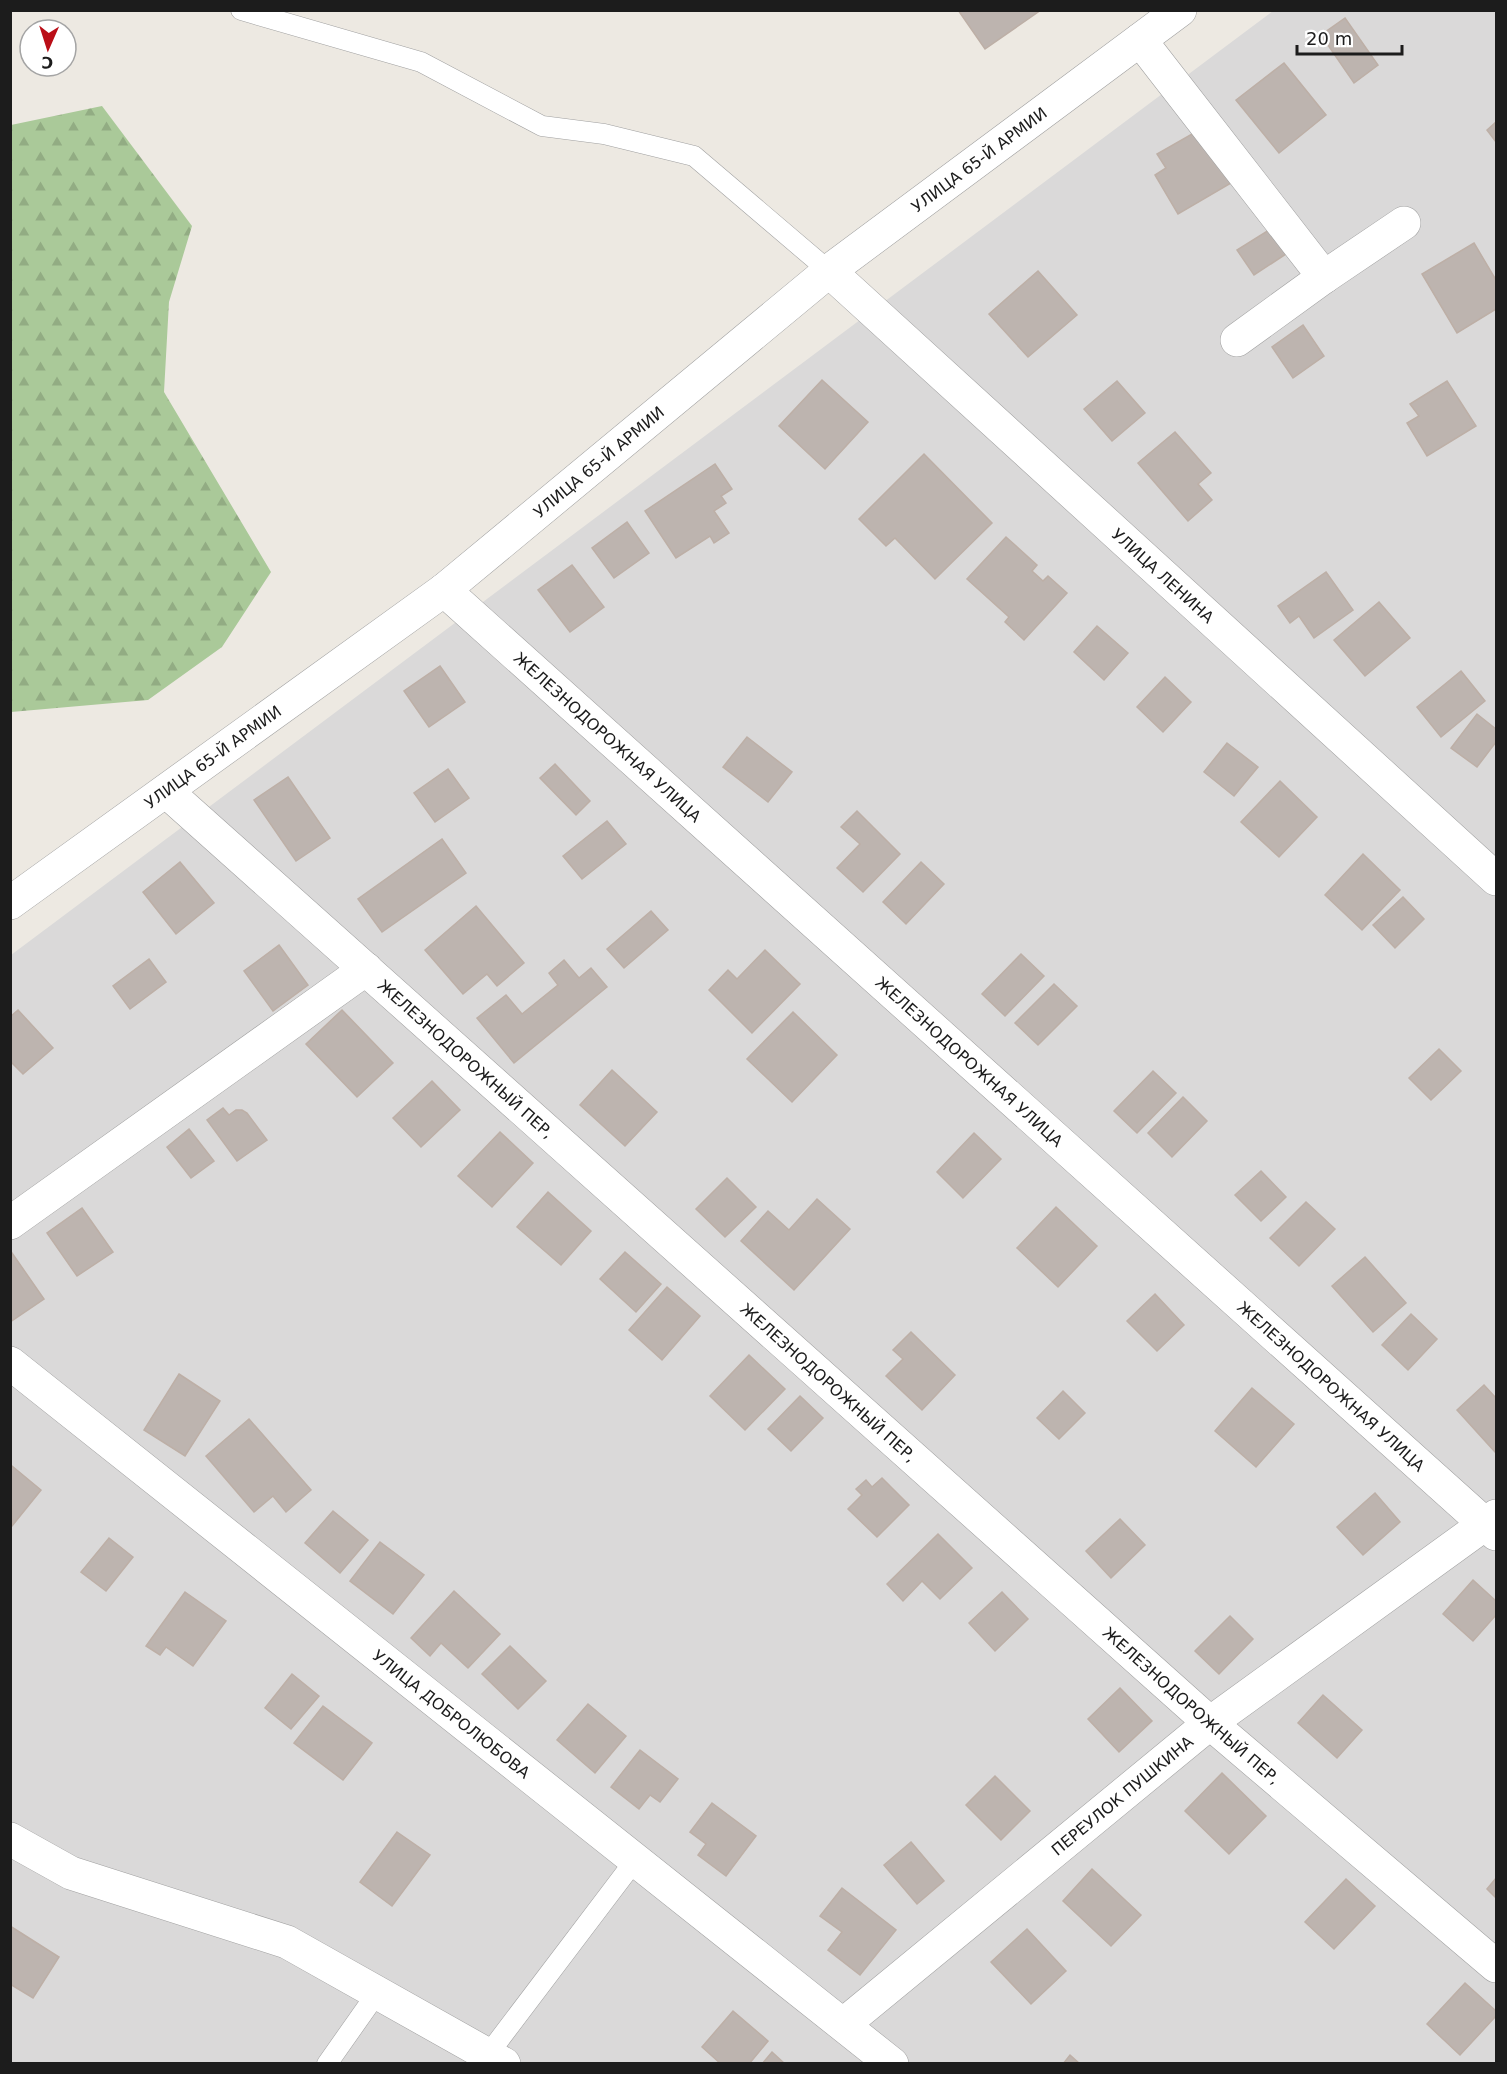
<svg xmlns="http://www.w3.org/2000/svg" width="1507" height="2074" font-family="'DejaVu Sans',sans-serif">
<defs>
<pattern id="forest-firs" width="22" height="20" patternUnits="userSpaceOnUse" patternTransform="scale(1.5)"><rect width="22" height="20" fill="#aac999"/><path d="M5 1l3.5 6h-7zM16 11l3.5 6h-7z" fill="#92ac83"/></pattern>
</defs>
<rect width="100%" height="100%" fill="#ede9e2"/>
<path fill="#dad9d9" d="M1273 11H1496V2063L11 2064V955Z"/>
<path fill="url(#forest-firs)" d="M102 106 192 226 169 302 164 392 271 572 222 647 148 700 11 712V125Z"/>
<g fill="#bdb4af" stroke="#bdafa6" stroke-width="1.5">
<path d="M958 10H1041L985 49Z"/>
<path d="M1345 18 1378 65 1354 83 1321 35Z"/>
<path d="M1284 63 1326 115 1279 153 1236 100Z"/>
<path d="M1496 122V142L1487 130Z"/>
<path d="M1199 130 1231 183 1178 214 1155 175 1166 168 1157 154Z"/>
<path d="M1269 230 1286 254 1254 275 1237 250Z"/>
<path d="M1474 243 1496 280V309L1457 333 1422 274Z"/>
<path d="M1038 271 1077 315 1028 357 989 314Z"/>
<path d="M1303 325 1324 356 1293 378 1272 347Z"/>
<path d="M822 380 868 422 825 469 779 426Z"/>
<path d="M1117 381 1145 413 1112 441 1084 409Z"/>
<path d="M1447 381 1476 426 1427 456 1407 423 1419 416 1410 404Z"/>
<path d="M1175 432 1211 473 1198 484 1212 500 1188 521 1138 463Z"/>
<path d="M924 454 992 523 935 579 895 538 886 546 859 519Z"/>
<path d="M715 464 732 489 721 496 726 503 714 511 729 533 714 543 710 536 676 558 645 511Z"/>
<path d="M627 522 649 553 614 578 592 548Z"/>
<path d="M1006 537 1037 565 1032 571 1043 581 1048 576 1067 593 1024 640 1005 622 1009 617 967 579Z"/>
<path d="M572 565 604 607 570 632 538 590Z"/>
<path d="M1326 572 1353 610 1314 638 1299 616 1290 623 1278 606Z"/>
<path d="M1379 602 1410 638 1365 676 1334 640Z"/>
<path d="M1097 626 1128 653 1104 680 1074 652Z"/>
<path d="M440 666 465 702 429 727 404 691Z"/>
<path d="M1461 671 1485 701 1441 737 1417 707Z"/>
<path d="M1165 677 1191 702 1163 732 1137 707Z"/>
<path d="M1477 714 1496 729V742L1477 767 1451 748Z"/>
<path d="M747 737 792 772 768 802 723 767Z"/>
<path d="M1227 743 1258 767 1234 796 1204 772Z"/>
<path d="M555 764 590 801 576 815 540 778Z"/>
<path d="M448 769 469 798 435 822 414 793Z"/>
<path d="M288 777 330 838 296 861 254 800Z"/>
<path d="M1280 781 1317 817 1279 857 1241 822Z"/>
<path d="M857 811 900 854 863 892 837 868 860 844 841 827Z"/>
<path d="M607 821 626 844 582 879 563 856Z"/>
<path d="M442 839 466 873 382 932 358 899Z"/>
<path d="M1363 854 1400 890 1362 930 1325 895Z"/>
<path d="M180 862 214 903 176 934 143 892Z"/>
<path d="M921 862 944 884 906 924 883 902Z"/>
<path d="M1403 897 1424 919 1395 948 1373 925Z"/>
<path d="M476 906 524 963 497 986 487 974 463 994 425 950Z"/>
<path d="M651 911 668 930 624 968 607 949Z"/>
<path d="M279 945 308 985 273 1011 244 971Z"/>
<path d="M765 950 800 984 752 1033 709 990 728 970 737 979Z"/>
<path d="M1021 954 1044 976 1005 1016 982 994Z"/>
<path d="M149 959 166 982 130 1009 113 986Z"/>
<path d="M564 960 579 978 591 968 607 987 514 1063 477 1018 506 995 522 1014 558 985 549 973Z"/>
<path d="M1054 984 1077 1006 1038 1045 1015 1023Z"/>
<path d="M18 1010 53 1048 23 1074 10 1061V1017Z"/>
<path d="M342 1010 393 1063 357 1097 306 1044Z"/>
<path d="M793 1012 837 1055 792 1102 747 1059Z"/>
<path d="M1439 1049 1461 1071 1431 1100 1409 1078Z"/>
<path d="M612 1070 657 1112 625 1146 580 1105Z"/>
<path d="M1153 1071 1176 1093 1137 1133 1114 1111Z"/>
<path d="M432 1081 460 1110 421 1147 393 1118Z"/>
<path d="M1183 1097 1207 1121 1172 1157 1148 1133Z"/>
<path d="M223 1108 229 1115 236 1110H242L247 1113 267 1140 237 1161 207 1120Z"/>
<path d="M189 1129 214 1161 191 1178 167 1147Z"/>
<path d="M500 1132 533 1163 492 1207 458 1176Z"/>
<path d="M974 1133 1001 1159 963 1198 937 1172Z"/>
<path d="M1261 1171 1286 1197 1261 1221 1235 1195Z"/>
<path d="M727 1178 756 1207 725 1237 696 1209Z"/>
<path d="M548 1192 591 1231 561 1265 517 1227Z"/>
<path d="M817 1199 850 1229 794 1290 741 1241 768 1211 789 1230Z"/>
<path d="M1306 1202 1335 1229 1299 1266 1270 1238Z"/>
<path d="M1056 1207 1097 1246 1058 1287 1017 1248Z"/>
<path d="M82 1208 113 1252 77 1276 47 1233Z"/>
<path d="M625 1252 661 1284 636 1312 600 1279Z"/>
<path d="M12 1253 44 1299 10 1322V1255Z"/>
<path d="M1365 1257 1406 1303 1373 1332 1332 1286Z"/>
<path d="M667 1287 700 1316 662 1360 629 1330Z"/>
<path d="M1155 1294 1184 1325 1157 1351 1127 1321Z"/>
<path d="M1411 1314 1437 1339 1408 1370 1382 1345Z"/>
<path d="M911 1332 955 1375 922 1410 886 1376 903 1359 893 1350Z"/>
<path d="M749 1355 785 1389 745 1430 710 1396Z"/>
<path d="M179 1374 220 1401 185 1456 144 1430Z"/>
<path d="M1484 1385 1496 1398V1453L1457 1410Z"/>
<path d="M1252 1388 1294 1424 1256 1467 1215 1431Z"/>
<path d="M1063 1391 1085 1413 1059 1439 1037 1418Z"/>
<path d="M800 1396 823 1418 791 1451 768 1429Z"/>
<path d="M249 1419 311 1490 286 1512 273 1496 254 1512 206 1456Z"/>
<path d="M12 1466 41 1490 12 1526 10 1468Z"/>
<path d="M882 1478 909 1505 877 1537 848 1509 862 1495 856 1489 866 1480 872 1487Z"/>
<path d="M1375 1493 1400 1522 1363 1555 1337 1527Z"/>
<path d="M333 1511 368 1540 340 1573 305 1543Z"/>
<path d="M1120 1519 1145 1545 1111 1578 1086 1551Z"/>
<path d="M938 1534 972 1568 940 1599 922 1581 903 1601 887 1584Z"/>
<path d="M109 1538 133 1557 106 1591 81 1572Z"/>
<path d="M380 1542 424 1575 393 1614 350 1581Z"/>
<path d="M1473 1580 1496 1601V1615L1473 1641 1443 1614Z"/>
<path d="M454 1591 500 1634 468 1668 441 1643 430 1656 411 1638Z"/>
<path d="M185 1592 226 1621 193 1666 166 1647 160 1655 146 1646Z"/>
<path d="M1002 1592 1028 1619 995 1651 969 1623Z"/>
<path d="M1230 1616 1253 1639 1219 1674 1195 1651Z"/>
<path d="M510 1646 546 1681 518 1709 482 1674Z"/>
<path d="M292 1674 319 1696 291 1729 265 1708Z"/>
<path d="M1120 1688 1152 1721 1119 1752 1088 1719Z"/>
<path d="M1323 1695 1362 1730 1337 1758 1298 1723Z"/>
<path d="M588 1704 626 1736 595 1773 557 1740Z"/>
<path d="M323 1706 372 1743 343 1780 294 1743Z"/>
<path d="M640 1750 678 1779 660 1802 650 1795 639 1809 611 1787Z"/>
<path d="M1222 1773 1266 1816 1229 1854 1185 1811Z"/>
<path d="M995 1776 1030 1811 1001 1840 966 1805Z"/>
<path d="M712 1803 756 1836 726 1876 698 1855 706 1844 690 1832Z"/>
<path d="M397 1832 430 1855 392 1906 360 1882Z"/>
<path d="M911 1842 944 1881 917 1904 884 1865Z"/>
<path d="M1092 1869 1141 1915 1111 1946 1063 1901Z"/>
<path d="M1496 1878V1898L1487 1889Z"/>
<path d="M1346 1879 1375 1906 1334 1949 1305 1922Z"/>
<path d="M842 1888 896 1930 860 1975 828 1950 842 1932 820 1916Z"/>
<path d="M10 1926 59 1957 33 1998 10 1984Z"/>
<path d="M1027 1929 1066 1971 1031 2004 991 1962Z"/>
<path d="M1465 1983 1496 2011V2016L1460 2055 1427 2024Z"/>
<path d="M733 2011 768 2041 749 2064H721L702 2047Z"/>
<path d="M772 2052 785 2064H762Z"/>
<path d="M1070 2055 1080 2064H1063Z"/>
</g>
<g fill="none" stroke-linecap="round" stroke-linejoin="round">
<defs>
<g id="lane">
<path d="M241 10 421 62 542 126 604 134 694 156 829 271"/>
<path d="M483 2061 636 1859"/>
<path d="M327 2064 377 1993"/>
</g>
<g id="street">
<path d="M1140 40 1324 277 1237 340"/>
<path id="s1" d="M829 271 1496 879"/>
<path d="M1324 277 1404 223"/>
<path id="s2" d="M444 590 1496 1534"/>
<path id="s3" d="M166 791 1210 1723 1496 1966"/>
<path id="s4" d="M10 903 444 590 829 271 1180 10"/>
<path d="M10 1223 366 969"/>
<path id="s5" d="M10 1363 892 2064"/>
<path d="M10 1839 71 1873 287 1942 504 2064"/>
<path id="s6" d="M844 2024 1210 1723 1496 1516"/>
</g>
</defs>
<use href="#lane" stroke="#a0a0a0" stroke-width="21"/>
<use href="#street" stroke="#a0a0a0" stroke-width="34"/>
<use href="#lane" stroke="#fff" stroke-width="20"/>
<use href="#street" stroke="#fff" stroke-width="33"/>
</g>
<g text-anchor="middle" dominant-baseline="central" stroke-width="5" stroke-linejoin="round" paint-order="stroke">
<g font-size="16" fill="#1c1c1c" stroke="#fff">
<text stroke="none"><textPath href="#s4" startOffset="1222">УЛИЦА 65-Й АРМИИ</textPath></text>
<text stroke="none"><textPath href="#s4" startOffset="736">УЛИЦА 65-Й АРМИИ</textPath></text>
<text stroke="none"><textPath href="#s1" startOffset="452">УЛИЦА ЛЕНИНА</textPath></text>
<text stroke="none"><textPath href="#s2" startOffset="220">ЖЕЛЕЗНОДОРОЖНАЯ УЛИЦА</textPath></text>
<text stroke="none"><textPath href="#s4" startOffset="250">УЛИЦА 65-Й АРМИИ</textPath></text>
<text stroke="none"><textPath href="#s3" startOffset="402">ЖЕЛЕЗНОДОРОЖНЫЙ ПЕР,</textPath></text>
<text stroke="none"><textPath href="#s2" startOffset="706">ЖЕЛЕЗНОДОРОЖНАЯ УЛИЦА</textPath></text>
<text stroke="none"><textPath href="#s3" startOffset="888">ЖЕЛЕЗНОДОРОЖНЫЙ ПЕР,</textPath></text>
<text stroke="none"><textPath href="#s2" startOffset="1192">ЖЕЛЕЗНОДОРОЖНАЯ УЛИЦА</textPath></text>
<text stroke="none"><textPath href="#s3" startOffset="1374">ЖЕЛЕЗНОДОРОЖНЫЙ ПЕР,</textPath></text>
<text stroke="none"><textPath href="#s5" startOffset="564">УЛИЦА ДОБРОЛЮБОВА</textPath></text>
<text stroke="none"><textPath href="#s6" startOffset="360">ПЕРЕУЛОК ПУШКИНА</textPath></text>
</g>
</g>
<rect width="1507" height="2074" fill="none" stroke="#1c1c1c" stroke-width="24"/>
<g transform="translate(48 48) rotate(183)"><circle r="28" fill="#ffffff" stroke="#a4a4a4" stroke-width="1.5"/>
<path d="M0-4.5L10 22L0 15L-10 22Z" fill="#ba0e17"/>
<text y="-9" font-size="16" font-weight="bold" text-anchor="middle" fill="#1c1c1c">С</text>
</g>
<path d="M1297 45v9h105v-9" fill="none" stroke="#1c1c1c" stroke-width="3"/>
<text x="1306" y="45" font-size="18" fill="#1c1c1c" stroke="#ffffff" stroke-width="4.5" paint-order="stroke">20 m</text>
</svg>
